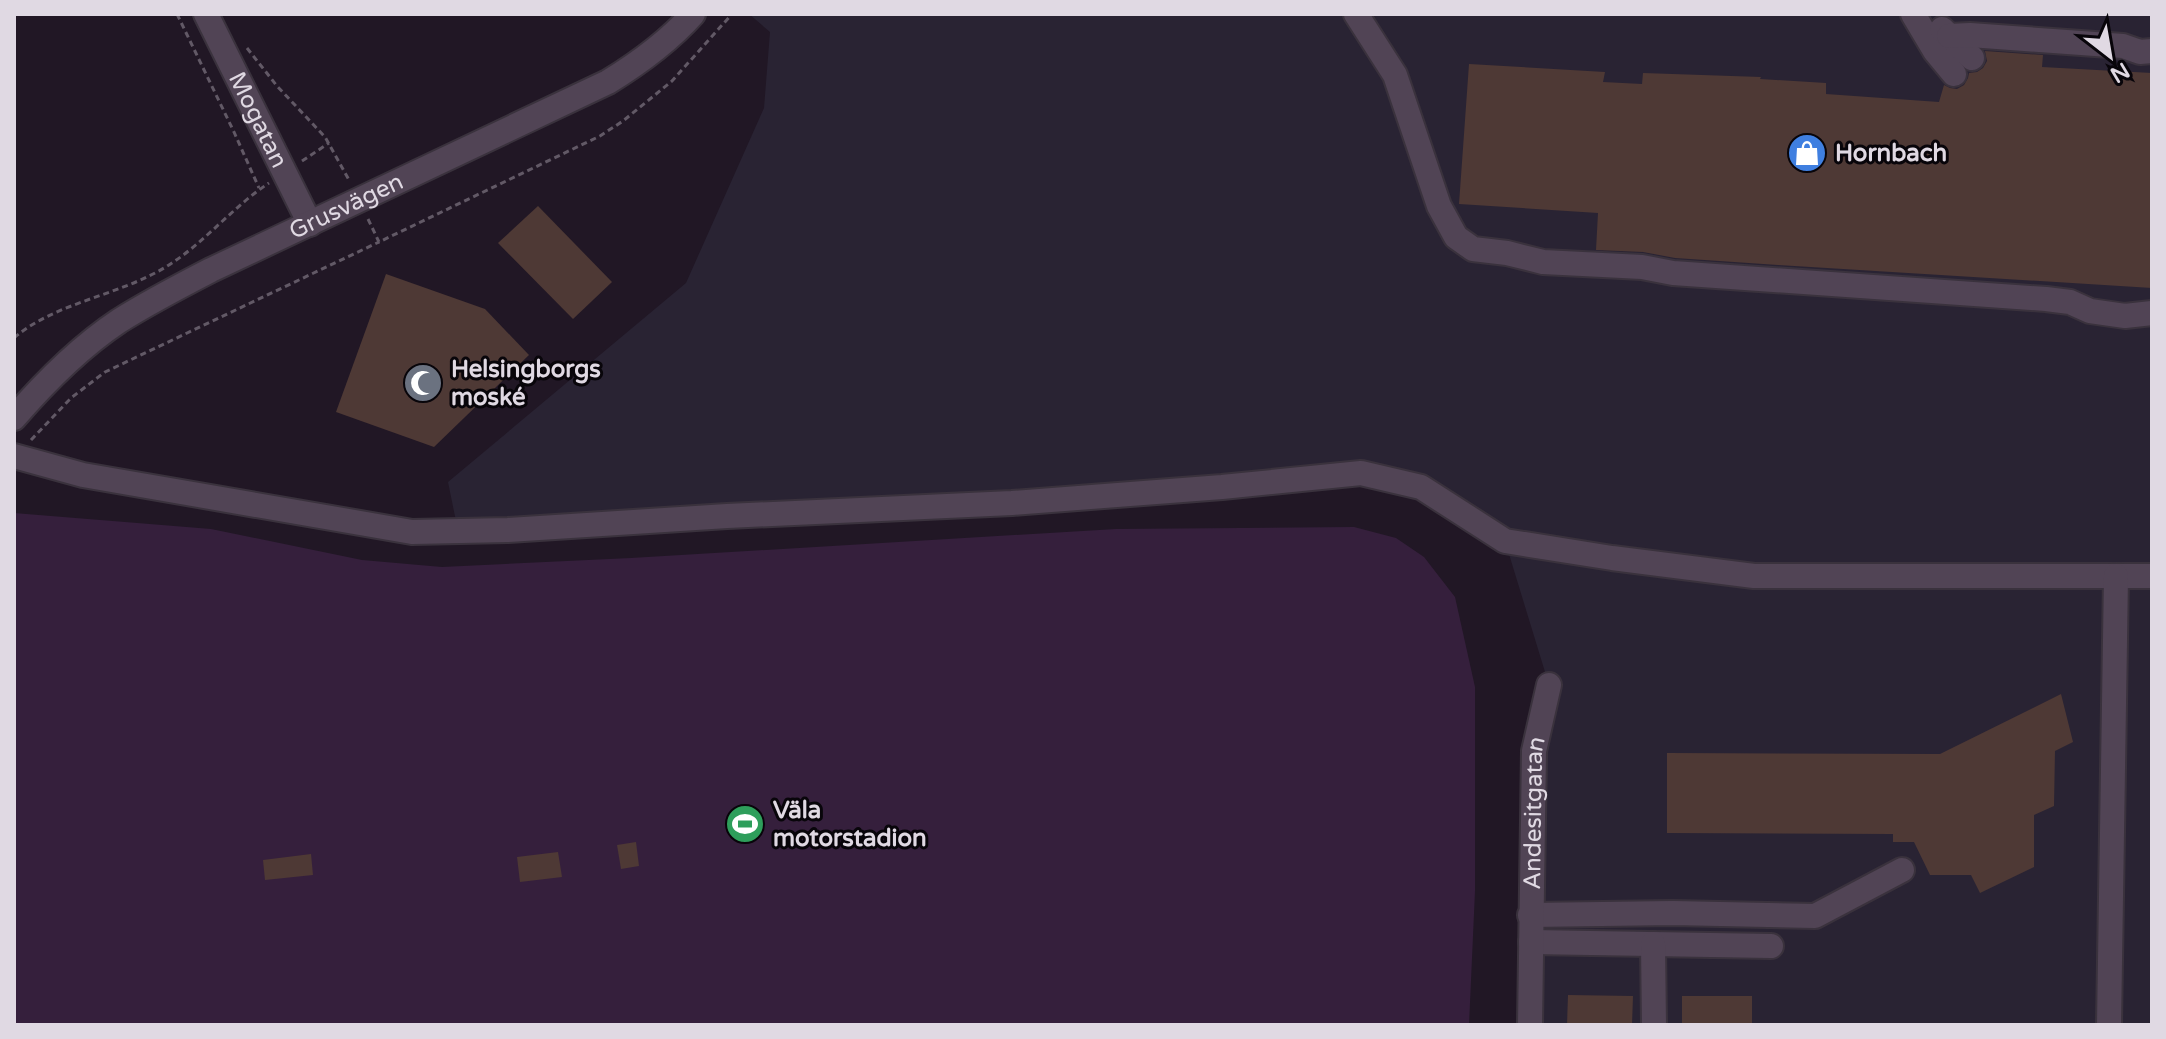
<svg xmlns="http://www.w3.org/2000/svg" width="2166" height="1039" font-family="'Varela Round',sans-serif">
<rect width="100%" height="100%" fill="#211725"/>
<path fill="#292333" d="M749 14H2152V1025H1530L1549 685 1505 541 1421 487 1361 473 458 531 448 482 686 283 764 108 770 32Z"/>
<path fill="#351f3c" d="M14 513 211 529 362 560 442 567 631 558 1116 529 1354 527 1396 538 1424 557 1455 597 1475 687V891L1469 1025H14Z"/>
<g fill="#4e3935">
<path d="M1985 51 2043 55 2042 67 2152 73V288L1778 265 1675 258 1643 252 1596 250 1598 213 1459 204 1469 64 1605 72 1603 82 1642 84 1643 73 1761 77 1760 79 1826 83V94L1939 102 1944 85 1950 88 1957 89 1964 85 1968 78 1969 73 1977 72 1983 68 1987 61Z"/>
<path d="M538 206 612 282 573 319 498 243Z"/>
<path d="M386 274 485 309 529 355 434 447 336 412Z"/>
<path d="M2061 694 2073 742 2055 751 2054 806 2034 815V867L1980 893 1971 875H1930L1914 842H1893V834L1667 833V753L1940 754Z"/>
<path d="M636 842 639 866 621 869 617 845Z"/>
<path d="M558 852 562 877 520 882 517 857Z"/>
<path d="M311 854 313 875 265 880 263 860Z"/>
<path d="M1568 995 1633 996 1632 1025H1567Z"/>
<rect x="1682" y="996" width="70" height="29"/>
</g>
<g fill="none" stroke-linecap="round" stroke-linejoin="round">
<defs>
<g id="minor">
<path id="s1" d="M206 14 310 224"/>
<path d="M1356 14 1395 75 1439 206 1456 237 1473 249 1507 253 1543 262 1642 267 1673 273 2046 299 2070 302 2090 311 2125 316 2152 313"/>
<path d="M1913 14 1935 51 1954 74"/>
<path d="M1942 29 1972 58"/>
<path d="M1949 36 1970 35 2123 46 2140 52 2152 51"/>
<path id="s2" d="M14 418C45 382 80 347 119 321 149 302 180 286 211 270L608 82C639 63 668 42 693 14"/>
<path d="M14 456 83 475 412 532 508 530 727 516 1012 503 1222 487 1361 473 1421 487 1505 541 1612 558 1754 576H2152"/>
<path d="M1530 915 1673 913 1815 916 1902 870"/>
<path d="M1531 942 1771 946"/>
<path d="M1653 944 1654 1025"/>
<path id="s3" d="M1530 1025 1534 751 1549 685"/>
<path d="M2109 1025 2116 576"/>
</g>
</defs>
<use href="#minor" stroke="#3a323d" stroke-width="28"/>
<g stroke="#625966" stroke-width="3" stroke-dasharray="6 4" stroke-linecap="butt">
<path d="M177 14 234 132 259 188"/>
<path d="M247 48 277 86 325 137 349 180"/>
<path d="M302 161 329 143"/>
<path d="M368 219 379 242 600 136 623 121 672 81 732 14"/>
<path d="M14 338C54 303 117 296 164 268 203 245 231 208 269 183"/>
<path d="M31 440 71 398 105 372 379 242"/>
</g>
<use href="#minor" stroke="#514455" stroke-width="24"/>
</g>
<defs>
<symbol id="shop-disc" viewBox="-11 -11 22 22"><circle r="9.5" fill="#3f7fe0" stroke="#08050a"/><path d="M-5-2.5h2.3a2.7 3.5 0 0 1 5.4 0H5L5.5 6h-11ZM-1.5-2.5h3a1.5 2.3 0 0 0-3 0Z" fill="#fff"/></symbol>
<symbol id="mosque-disc" viewBox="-11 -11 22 22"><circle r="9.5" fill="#6b7280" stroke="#08050a"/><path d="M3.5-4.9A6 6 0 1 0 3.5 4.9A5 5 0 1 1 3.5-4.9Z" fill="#fff"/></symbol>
<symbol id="stadium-disc" viewBox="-11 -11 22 22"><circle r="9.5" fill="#2e9e5b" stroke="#08050a"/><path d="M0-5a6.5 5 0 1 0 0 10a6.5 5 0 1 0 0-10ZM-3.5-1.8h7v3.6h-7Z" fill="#fff"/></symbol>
</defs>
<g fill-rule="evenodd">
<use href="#shop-disc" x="1785" y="131" width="44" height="44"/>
<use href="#mosque-disc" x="401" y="361" width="44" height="44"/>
<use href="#stadium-disc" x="723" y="802" width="44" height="44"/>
</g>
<g text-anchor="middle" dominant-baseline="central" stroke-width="6" stroke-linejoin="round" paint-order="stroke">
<g font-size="24" fill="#e0d9e3" stroke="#08050a">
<text stroke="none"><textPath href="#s1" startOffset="118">Mogatan</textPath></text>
<text stroke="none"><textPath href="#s2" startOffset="398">Grusvägen</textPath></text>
<text stroke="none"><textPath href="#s3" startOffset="212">Andesitgatan</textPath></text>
</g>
<g font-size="24" font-weight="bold" fill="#e0d9e3" stroke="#08050a" text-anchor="start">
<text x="1835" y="153">Hornbach</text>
<text x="451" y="369">Helsingborgs<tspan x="451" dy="28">moské</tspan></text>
<text x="773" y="810">Väla<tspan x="773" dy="28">motorstadion</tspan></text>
</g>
</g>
<rect width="2166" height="1039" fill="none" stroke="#e0d9e3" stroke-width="32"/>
<g transform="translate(2110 56) rotate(149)" stroke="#08050a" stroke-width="6" paint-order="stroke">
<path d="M0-6L14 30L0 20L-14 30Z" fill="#e0d9e3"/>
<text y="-12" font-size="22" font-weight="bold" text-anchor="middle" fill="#e0d9e3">N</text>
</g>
</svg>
